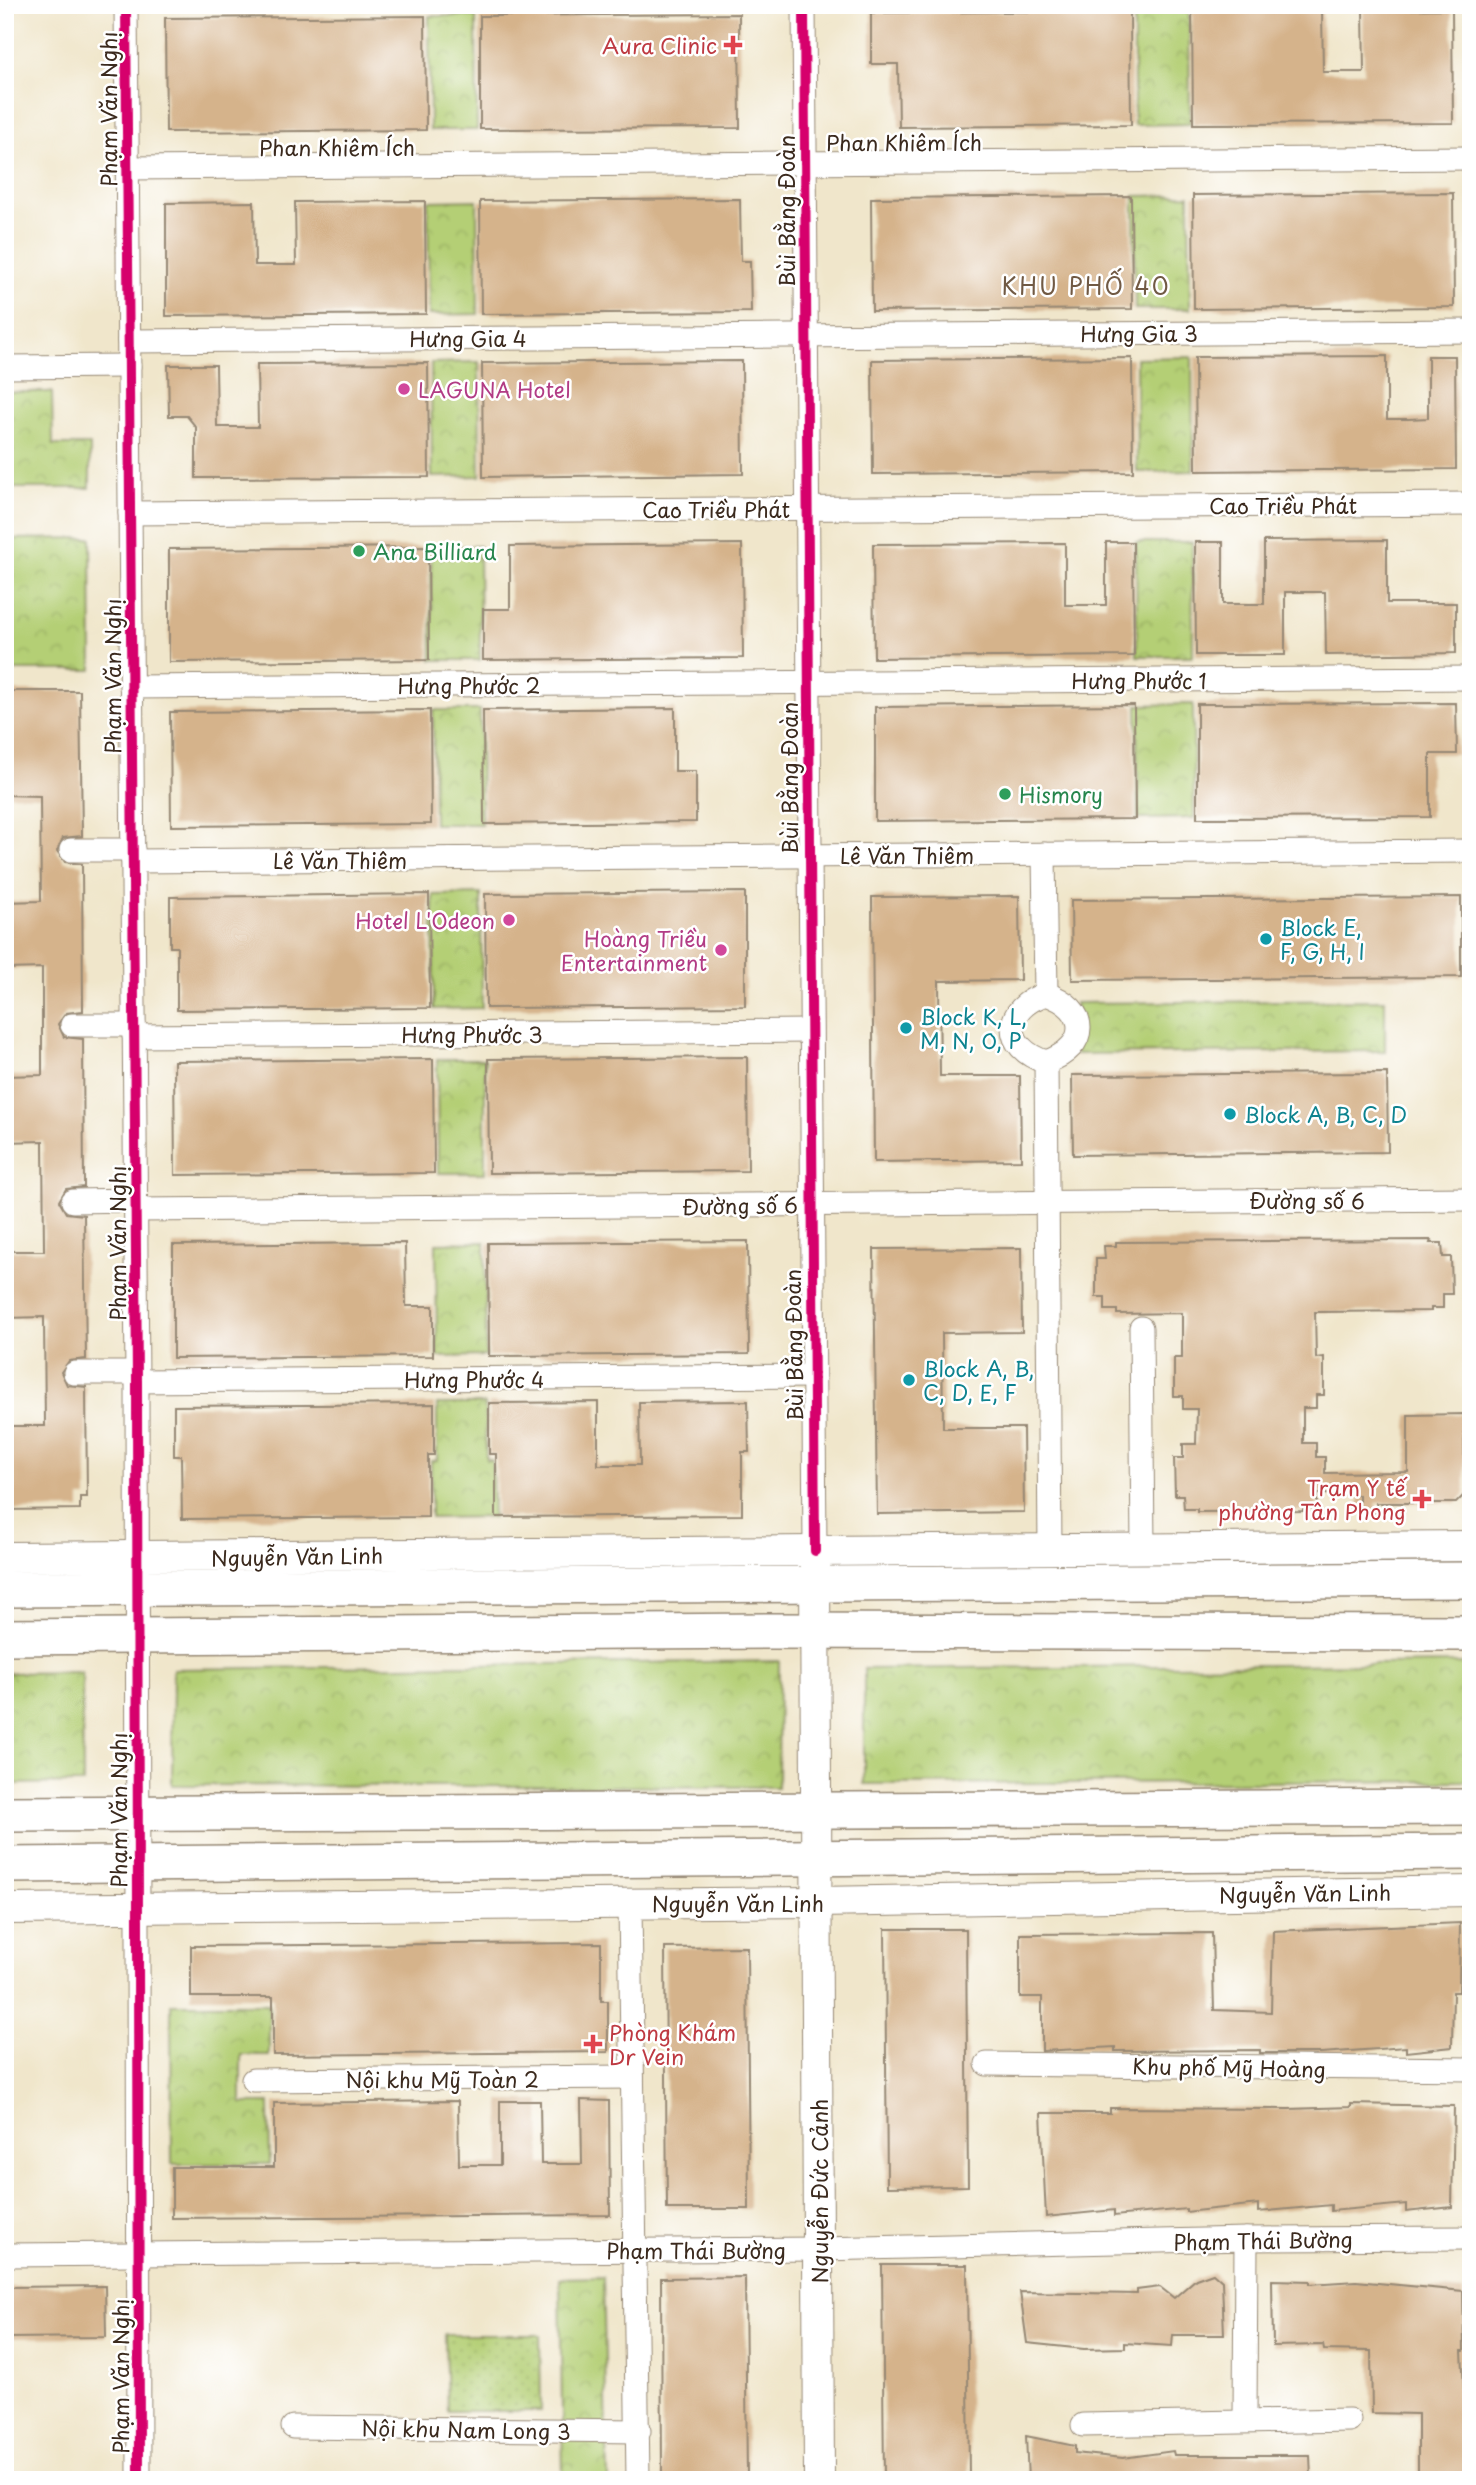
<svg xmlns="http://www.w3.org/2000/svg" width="1476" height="2485" font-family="'Playpen Sans',sans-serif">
<defs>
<pattern id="park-crowns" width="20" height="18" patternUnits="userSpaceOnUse" patternTransform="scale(1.75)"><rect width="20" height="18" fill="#b4cf75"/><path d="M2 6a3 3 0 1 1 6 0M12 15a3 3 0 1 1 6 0" fill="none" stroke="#9cb265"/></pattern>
<pattern id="garden-dots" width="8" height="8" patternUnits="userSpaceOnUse" patternTransform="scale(1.75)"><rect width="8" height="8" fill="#b4cf75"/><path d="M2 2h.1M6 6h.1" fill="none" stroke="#9cb265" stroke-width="1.8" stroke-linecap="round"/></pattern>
</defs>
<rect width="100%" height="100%" fill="#fff"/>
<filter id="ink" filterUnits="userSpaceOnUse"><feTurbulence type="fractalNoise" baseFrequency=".0143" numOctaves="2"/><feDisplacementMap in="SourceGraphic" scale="14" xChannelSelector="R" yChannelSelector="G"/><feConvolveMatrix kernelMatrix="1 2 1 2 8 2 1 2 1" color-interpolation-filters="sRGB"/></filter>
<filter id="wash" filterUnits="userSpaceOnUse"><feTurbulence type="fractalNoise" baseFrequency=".00686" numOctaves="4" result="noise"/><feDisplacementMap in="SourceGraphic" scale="28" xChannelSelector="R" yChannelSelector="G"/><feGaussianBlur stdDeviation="1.57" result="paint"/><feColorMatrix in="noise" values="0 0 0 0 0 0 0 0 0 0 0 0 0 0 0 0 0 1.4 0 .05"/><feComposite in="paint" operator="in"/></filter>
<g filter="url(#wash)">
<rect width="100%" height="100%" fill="#f0e6cb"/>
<g fill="url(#park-crowns)" stroke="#787c4a" stroke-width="2">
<path d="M1134 11H1189L1190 124 1134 125Z"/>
<path d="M429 16H476L477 130H430Z"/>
<path d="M1189 195 1190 309H1135L1134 196Z"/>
<path d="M477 200 478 314 429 315 428 201Z"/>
<path d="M1192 357 1193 471 1137 472 1136 358Z"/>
<path d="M479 362 480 476 432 477 431 363Z"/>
<path d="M5 392H52L53 445H90V488H5Z"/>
<path d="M91 538 92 670H5V539Z"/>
<path d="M1136 542H1192L1193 656H1137Z"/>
<path d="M431 546H479L480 660H432Z"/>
<path d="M1193 704 1194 818 1138 819 1137 705Z"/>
<path d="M433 710H480L481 824H434Z"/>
<path d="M481 894 482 1008 434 1009 433 895Z"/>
<path d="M1385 1000V1051L1076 1054 1075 1003Z"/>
<path d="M437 1059H485V1173H438Z"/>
<path d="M485 1242 486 1356 437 1357 436 1243Z"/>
<path d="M437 1404H485L486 1460H492L493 1517 431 1518V1461L437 1460Z"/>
<path d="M779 1661 778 1787 172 1785 173 1669Z"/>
<path d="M1471 1663V1781L864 1784V1669Z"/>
<path d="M82 1672 83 1783 5 1784V1673Z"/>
<path d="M171 2004H269V2055H241V2103H269L270 2164H172Z"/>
<path d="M603 2277 608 2480H563L560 2278Z"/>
</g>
<path fill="url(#garden-dots)" stroke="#787c4a" stroke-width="2" d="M445 2335H540L541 2411H447Z"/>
<g id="blocks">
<g fill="#d5b38b">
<path d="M1452 9 1453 123 1193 124 1192 11 1322 10 1323 72H1364L1363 10Z"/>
<path d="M1130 11 1131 125 899 127 898 64H871V13Z"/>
<path d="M739 14 740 128 480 129V16Z"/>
<path d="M425 16 426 130 166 132 165 18Z"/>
<path d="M1453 193 1454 307 1194 309 1193 195Z"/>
<path d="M1131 196 1132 309 872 311 871 198Z"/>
<path d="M740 199 741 261H750L751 312 481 314 480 201Z"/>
<path d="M425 201 426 314 166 316V203L254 202 255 265H296L295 202Z"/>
<path d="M1387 356V419H1408L1428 418V356H1455L1456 469 1196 471 1195 357Z"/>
<path d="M1132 358 1133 472 873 474 872 360Z"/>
<path d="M742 361 743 474 483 477 482 363Z"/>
<path d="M428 363 429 477 196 478V427L187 416H169L168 365H216L217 427H258L257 364Z"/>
<path d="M1387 540V603H1456V653L1326 655 1325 592H1285V655H1196L1195 542H1223V604H1264V541Z"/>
<path d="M1106 542H1133L1134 656 874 658 873 544 1065 543V605H1106Z"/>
<path d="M742 544 743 658 483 660V609H510V546Z"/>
<path d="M428 547 429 660 169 662V549Z"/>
<path d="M5 691H80L82 836 63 838 57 851 65 862 82 864 83 1011 66 1013 58 1024 64 1037 83 1039 84 1187 66 1189 59 1201 66 1213 84 1215 86 1359 69 1361 61 1372 67 1385 86 1387 87 1497H80V1509L5 1510V1426H45L44 1317 5 1318V1251H44L43 1141 5 1142V1076L42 1075V968L5 969V902L41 901 40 796 5 795Z"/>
<path d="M1456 703 1457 754H1430V817L1197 818V704Z"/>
<path d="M1134 705 1135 819 875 821V707Z"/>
<path d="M675 708V771H696V822L484 824 483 710Z"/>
<path d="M430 710 431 824 171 826 170 712Z"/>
<path d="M745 892V1006L486 1008 485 894Z"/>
<path d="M429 894 430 1008 177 1010V947H170V897Z"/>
<path d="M1019 896 1020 980 939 981 940 1076H1020L1021 1160 874 1162 872 897Z"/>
<path d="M1461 897V977L1072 980 1071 900Z"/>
<path d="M747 1057 748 1171 489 1173 488 1059Z"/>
<path d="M433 1059 434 1173 175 1175 174 1061Z"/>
<path d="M1387 1073 1388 1152 1073 1155 1072 1075Z"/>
<path d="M1431 1240 1430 1243H1442L1443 1257H1451L1452 1294H1443V1308H1431V1311L1315 1312 1316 1358 1324 1357V1395H1316V1408H1303V1443H1316V1457H1325V1473L1408 1472V1415L1464 1414 1465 1494 1456 1503H1376V1513H1359V1495L1317 1494V1508H1303V1511L1197 1512V1509H1184L1183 1495H1175L1174 1458H1183V1444H1196L1197 1409H1183V1396H1174V1358H1182V1313L1117 1314V1310H1105V1297H1096V1259H1105L1104 1246H1116V1242Z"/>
<path d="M748 1241 749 1354 489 1356 488 1243Z"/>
<path d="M405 1243 406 1306H433V1356L173 1358V1245Z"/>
<path d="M1021 1248 1022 1332 942 1333 943 1428H1023L1024 1512 877 1514 874 1249Z"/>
<path d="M748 1401 749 1452H742V1515L496 1517V1454H489V1403L598 1402V1465H640L639 1402Z"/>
<path d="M434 1404V1455H428V1517L182 1519 181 1456H174V1406Z"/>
<path d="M1460 1923 1459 1992H1453L1452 2047 1406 2052V2047L1321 2053H1260V2050L1115 2051V2047L1042 2051V1997H1020V1934L1212 1933 1214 2010 1271 2012 1273 1931Z"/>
<path d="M885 1929H966L968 2186 887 2187Z"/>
<path d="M601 1943V2001H608V2052L273 2055V1997H191V1946Z"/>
<path d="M747 1947 749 2209H667L665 1948Z"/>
<path d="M581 2100 609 2101 610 2215 172 2218V2167H274V2103L458 2101 459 2165H500V2101H540L541 2164H582Z"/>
<path d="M1351 2104 1454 2106 1452 2207 1406 2212V2204L1331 2211V2205L1258 2212V2204L1186 2212V2209L1114 2216V2210L1046 2217 1041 2113H1110V2108L1288 2109 1351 2107Z"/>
<path d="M882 2265H967L969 2480H884Z"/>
<path d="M1213 2273 1222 2281 1224 2335H1173L1172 2346 1125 2343V2348L1084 2349 1027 2343 1020 2292 1137 2294V2290L1160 2287 1174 2298 1196 2279Z"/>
<path d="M745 2277 747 2480H662L661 2278Z"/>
<path d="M1272 2280 1310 2281V2284L1356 2281 1463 2291 1464 2351H1462L1465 2408H1471V2480H1418V2414L1372 2413 1371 2351 1324 2350 1323 2345 1273 2346Z"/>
<path d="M105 2286 106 2337 5 2338V2287Z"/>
<path d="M1026 2436 1075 2446V2453L1123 2458 1173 2451 1174 2455H1310L1311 2480H1028Z"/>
</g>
</g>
</g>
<g filter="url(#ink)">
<use href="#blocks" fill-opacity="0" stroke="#968874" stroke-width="2"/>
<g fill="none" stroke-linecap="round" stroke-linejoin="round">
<defs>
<g id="minor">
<path d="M126 5 137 1381 139 2480"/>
<path d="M804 5 815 1551"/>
<path d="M127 168 1471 158"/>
<path d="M129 341 1471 331"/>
<path d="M5 367 129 366"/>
<path d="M130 513 1471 504"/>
<path d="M131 687 1471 678"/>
<path d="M71 850H133"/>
<path d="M1044 854 1046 994C1002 1008 1002 1048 1046 1062L1050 1549"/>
<path d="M133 861 1471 851"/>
<path d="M1046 994C1090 1008 1090 1047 1046 1062"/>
<path d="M72 1025H134"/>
<path d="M134 1036 809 1031"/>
<path d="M73 1201 135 1200"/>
<path d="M136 1210 1471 1199"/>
<path d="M1141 1328 1143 1549"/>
<path d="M75 1373H137"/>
<path d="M137 1381 812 1376"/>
<path d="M630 1904 638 2480"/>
<path d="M987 2064 1471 2069"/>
<path d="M253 2080 632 2077"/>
<path d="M5 2255 820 2249 1246 2239 1471 2238"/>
<path d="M1245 2421 1246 2239"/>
<path d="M1083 2425 1349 2420"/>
<path d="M293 2427 639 2431"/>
</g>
<g id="major">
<path d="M5 1557 1471 1546"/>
<path d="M815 1563 819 2480"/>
<path d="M5 1909 817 1902 1471 1891"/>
</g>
<g id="highway">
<path d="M5 1589 1471 1580"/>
<path d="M5 1637 767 1631 1471 1633"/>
<path d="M5 1814 1471 1807"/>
<path d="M5 1865 1471 1852"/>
</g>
</defs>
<use href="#minor" stroke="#968874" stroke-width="25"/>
<use href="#major" stroke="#968874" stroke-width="32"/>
<use href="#highway" stroke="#968874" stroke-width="38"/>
<use href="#minor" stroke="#fff" stroke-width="23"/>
<use href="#major" stroke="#fff" stroke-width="30"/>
<use href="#highway" stroke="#fff" stroke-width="35"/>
<defs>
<g id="cycleway">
<path d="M126 5 137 1381 139 2480"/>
<path d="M804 5 815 1551"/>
</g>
</defs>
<use href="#cycleway" stroke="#fff" stroke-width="15"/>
<use href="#cycleway" stroke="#d6006c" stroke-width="10"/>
</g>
</g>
<g fill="#e0444e" stroke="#fff" stroke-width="2.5">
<path d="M729.5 34.5h7v7h7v7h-7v7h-7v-7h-7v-7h7z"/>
<path d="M1418.5 1488.5h7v7h7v7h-7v7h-7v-7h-7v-7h7z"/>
<path d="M589.5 2033.5h7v7h7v7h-7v7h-7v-7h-7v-7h7z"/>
</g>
<g fill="#d1479c" stroke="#fff" stroke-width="2.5">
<circle cx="404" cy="389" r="7"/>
<circle cx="509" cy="920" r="7"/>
<circle cx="721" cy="950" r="7"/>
</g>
<g fill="#2e9e5b" stroke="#fff" stroke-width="2.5">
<circle cx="359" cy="551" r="7"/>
<circle cx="1005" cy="794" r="7"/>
</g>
<g fill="#0f9aa8" stroke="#fff" stroke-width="2.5">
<circle cx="1266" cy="939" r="7"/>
<circle cx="906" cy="1028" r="7"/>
<circle cx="1230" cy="1114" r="7"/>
<circle cx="909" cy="1380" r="7"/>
</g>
<g text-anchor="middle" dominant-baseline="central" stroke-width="5" stroke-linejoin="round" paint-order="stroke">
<g font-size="21" fill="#be3a42" stroke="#fff" text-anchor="end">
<text x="717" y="45">Aura Clinic</text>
<text x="1406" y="1487">Trạm Y tế<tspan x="1406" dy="24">phường Tân Phong</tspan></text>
<text x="609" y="2032" text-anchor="start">Phòng Khám<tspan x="609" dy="24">Dr Vein</tspan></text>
</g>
<g font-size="21" fill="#3b2a1e" stroke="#fff">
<text transform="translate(108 109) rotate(-90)">Phạm Văn Nghị</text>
<text x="904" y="142">Phan Khiêm Ích</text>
<text x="337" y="147">Phan Khiêm Ích</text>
<text transform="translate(786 211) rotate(-90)">Bùi Bằng Đoàn</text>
<text x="1139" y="333">Hưng Gia 3</text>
<text x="468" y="338">Hưng Gia 4</text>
<text x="1283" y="505">Cao Triều Phát</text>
<text x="716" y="509">Cao Triều Phát</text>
<text transform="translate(112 676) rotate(-90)">Phạm Văn Nghị</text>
<text x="1139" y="680">Hưng Phước 1</text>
<text x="469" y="685">Hưng Phước 2</text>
<text transform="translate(789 778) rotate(-90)">Bùi Bằng Đoàn</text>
<text x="907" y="855">Lê Văn Thiêm</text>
<text x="340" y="860">Lê Văn Thiêm</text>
<text x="472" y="1034">Hưng Phước 3</text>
<text x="1307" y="1200">Đường số 6</text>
<text transform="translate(740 1205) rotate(-1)">Đường số 6</text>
<text transform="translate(117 1243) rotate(-90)">Phạm Văn Nghị</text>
<text transform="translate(793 1345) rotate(-91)">Bùi Bằng Đoàn</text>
<text x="474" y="1379">Hưng Phước 4</text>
<text transform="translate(297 1556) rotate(-1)">Nguyễn Văn Linh</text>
<text transform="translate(118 1810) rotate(-90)">Phạm Văn Nghị</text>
<text transform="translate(1305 1893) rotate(-1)">Nguyễn Văn Linh</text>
<text x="738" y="1903">Nguyễn Văn Linh</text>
<text transform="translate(1229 2067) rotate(1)">Khu phố Mỹ Hoàng</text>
<text x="442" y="2079">Nội khu Mỹ Toàn 2</text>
<text transform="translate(819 2191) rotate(-90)">Nguyễn Đức Cảnh</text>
<text transform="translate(1263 2240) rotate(-1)">Phạm Thái Bường</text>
<text x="696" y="2250">Phạm Thái Bường</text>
<text transform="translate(120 2376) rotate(-90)">Phạm Văn Nghị</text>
<text transform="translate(466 2429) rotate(1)">Nội khu Nam Long 3</text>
</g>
<g font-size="21" fill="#b23c85" stroke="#fff" text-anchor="end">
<text x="418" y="389" text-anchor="start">LAGUNA Hotel</text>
<text x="495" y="920">Hotel L'Odeon</text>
<text x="707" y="938">Hoàng Triều<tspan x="707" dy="24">Entertainment</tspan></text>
</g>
<g font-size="21" fill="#27864d" stroke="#fff" text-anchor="start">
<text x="373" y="551">Ana Billiard</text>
<text x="1019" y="794">Hismory</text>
</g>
<g font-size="21" fill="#0d838f" stroke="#fff" text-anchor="start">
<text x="1280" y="927">Block E,<tspan x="1280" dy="24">F, G, H, I</tspan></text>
<text x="920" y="1016">Block K, L,<tspan x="920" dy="24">M, N, O, P</tspan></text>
<text x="1244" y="1114">Block A, B, C, D</text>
<text x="923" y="1368">Block A, B,<tspan x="923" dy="24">C, D, E, F</tspan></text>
</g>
<g font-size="23" letter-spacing="2" fill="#715a44" stroke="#fff">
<text x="1086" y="285">KHU PHỐ 40</text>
</g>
</g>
<rect width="1476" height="2485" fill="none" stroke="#fff" stroke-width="28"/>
</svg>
